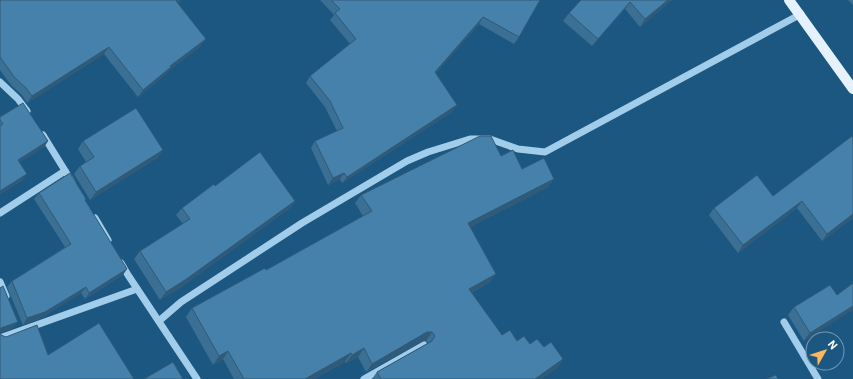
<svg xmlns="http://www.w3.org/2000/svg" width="853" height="379" font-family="Roboto,sans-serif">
<rect width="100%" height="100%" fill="#1c5782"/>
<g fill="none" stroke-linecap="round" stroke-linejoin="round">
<g stroke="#a2cdea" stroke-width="7">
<path d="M0 82 18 99 27 111"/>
<path d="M43 135 72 182"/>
<path d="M0 213 65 171"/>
<path d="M95 218 108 240"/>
<path d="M121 263 128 275 197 379"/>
<path d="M0 282 6 296"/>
<path d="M159 321 181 302 302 223 407 161 428 152 470 139H490L518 149 545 152 801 14"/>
<path d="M784 322 818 379"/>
<path d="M0 338 137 289"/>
<path d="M364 379 424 345"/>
</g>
<path stroke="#e5f2fe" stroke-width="10" d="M789 0 853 89"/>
</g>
<g fill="#3b6f93">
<path d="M0 0H181L178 3 201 46 168 71 166 74 138 97 104 54 27 103 22 95 11 85 0 70Z"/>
<path d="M320 0H540L519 37 514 44 479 24 436 73 452 112 342 183 340 179 328 185 311 148 315 141 337 131 325 107 306 83 310 76 350 44 330 20 334 15Z"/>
<path d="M581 0H672L640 27 625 9 592 46 563 21 569 13Z"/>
<path d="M848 0H853V5Z"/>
<path d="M0 117 48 141 44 147 20 162 23 180 0 194Z"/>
<path d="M853 138V218L822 241 797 208 738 253 709 215 714 208 773 196Z"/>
<path d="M83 141 163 150 157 158 90 200 74 174 80 166 86 162 78 149Z"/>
<path d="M501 156 522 169 554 179 548 187 470 227 490 282 471 293 502 335 517 341 544 347 563 359 557 368 541 379H372L377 372 428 343 426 341H422L366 372 358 357 346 363 345 362 314 379H234L223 359 213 365 186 317 192 308 266 270 363 216 355 203 361 195Z"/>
<path d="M215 186 295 201 290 208 180 288 160 300 134 259 140 251 183 224 176 215 182 208Z"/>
<path d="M39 193 85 201 123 275 85 299 81 293 41 318 23 325 7 287 12 281 65 247 34 199Z"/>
<path d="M837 295 804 341 788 315 794 307Z"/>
</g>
<g fill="#305a78">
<path d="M177 0H181L171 8Z"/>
<path d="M668 0H672L640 27 645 19Z"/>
<path d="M630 2 625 9 592 46 598 39Z"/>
<path d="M483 17 479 24 431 79 435 72Z"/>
<path d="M206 39 201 46 168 71 166 74 138 97 143 90 170 66Z"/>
<path d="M109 47 104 54 27 103 32 96Z"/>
<path d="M457 105 452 112 342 183 347 177Z"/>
<path d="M48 141 44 147 14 166 18 160Z"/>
<path d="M163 150 157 158 90 200 96 192Z"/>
<path d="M344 173 340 179 328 185 333 178Z"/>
<path d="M27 174 23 180 0 194V191Z"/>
<path d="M554 179 548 187 462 231 468 223Z"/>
<path d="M295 201 290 208 180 288 160 300 166 292Z"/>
<path d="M802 201 797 208 738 253 743 245Z"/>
<path d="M853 214V218L822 241 827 234Z"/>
<path d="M127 269 123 275 85 299 89 293Z"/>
<path d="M496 274 490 282 463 297 469 289Z"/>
<path d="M86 287 81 293 41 318 23 325 27 318Z"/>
<path d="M853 306V310L804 341 810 333Z"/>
<path d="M18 322 13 328 0 333V329L1 328Z"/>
<path d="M427 332H432L426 341H422L366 372 372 364Z"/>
<path d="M364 348 358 357 346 363 352 355Z"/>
<path d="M228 351 223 359 213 365 219 356Z"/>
<path d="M351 353 345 362 314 379H305Z"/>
<path d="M563 359 557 368 541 379H535Z"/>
</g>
<g fill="#4581ab" stroke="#305a78">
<path d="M0 0H177L176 1 206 39 170 66 171 67 143 90 109 47 32 96 26 88 15 78 0 57Z"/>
<path d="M331 0H540L519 37 483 17 435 72 457 105 347 177 344 173 333 178 315 141 343 128 330 101 310 76 356 39 335 13 340 9Z"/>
<path d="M581 0H668L645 19 630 2 598 39 569 13Z"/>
<path d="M23 103 48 141 18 160 27 174 0 191V126L3 124 0 120V117Z"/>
<path d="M136 108 163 150 96 192 80 166 94 157 83 141Z"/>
<path d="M480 136H491L501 156 513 150 522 169 544 158 554 179 468 223 496 274 469 289 502 335 510 330 517 341 524 336 530 344 537 339 544 347 551 342 563 359 535 379H381L377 372 432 341 435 336 432 332H427L372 364 364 348 352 355 351 353 305 379H244L228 351 219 356 192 308 265 268 266 270 372 211 361 195Z"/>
<path d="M852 136 853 138V214L827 234 802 201 743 245 714 208 757 175 773 196Z"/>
<path d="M260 152 295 201 185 280 166 292 140 251 190 219 182 208 214 184 215 186Z"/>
<path d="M70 173 86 199 85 200 127 269 89 293 86 287 45 312 27 318 12 281 71 244 39 193Z"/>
<path d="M853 283V306L810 333 794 307 830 285 837 295Z"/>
<path d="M3 286 18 322 1 328 0 330V288Z"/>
<path d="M99 323 134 379H0V333L1 335 6 337 37 325 48 355Z"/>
<path d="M173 362 183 379H144Z"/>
<path d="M776 375 778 379H766Z"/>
</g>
<g transform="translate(825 351) rotate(51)"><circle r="19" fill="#1c5782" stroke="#779ab4"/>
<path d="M0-3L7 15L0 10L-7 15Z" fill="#fab75f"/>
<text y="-6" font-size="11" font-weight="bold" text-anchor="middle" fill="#ffffff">N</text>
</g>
</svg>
